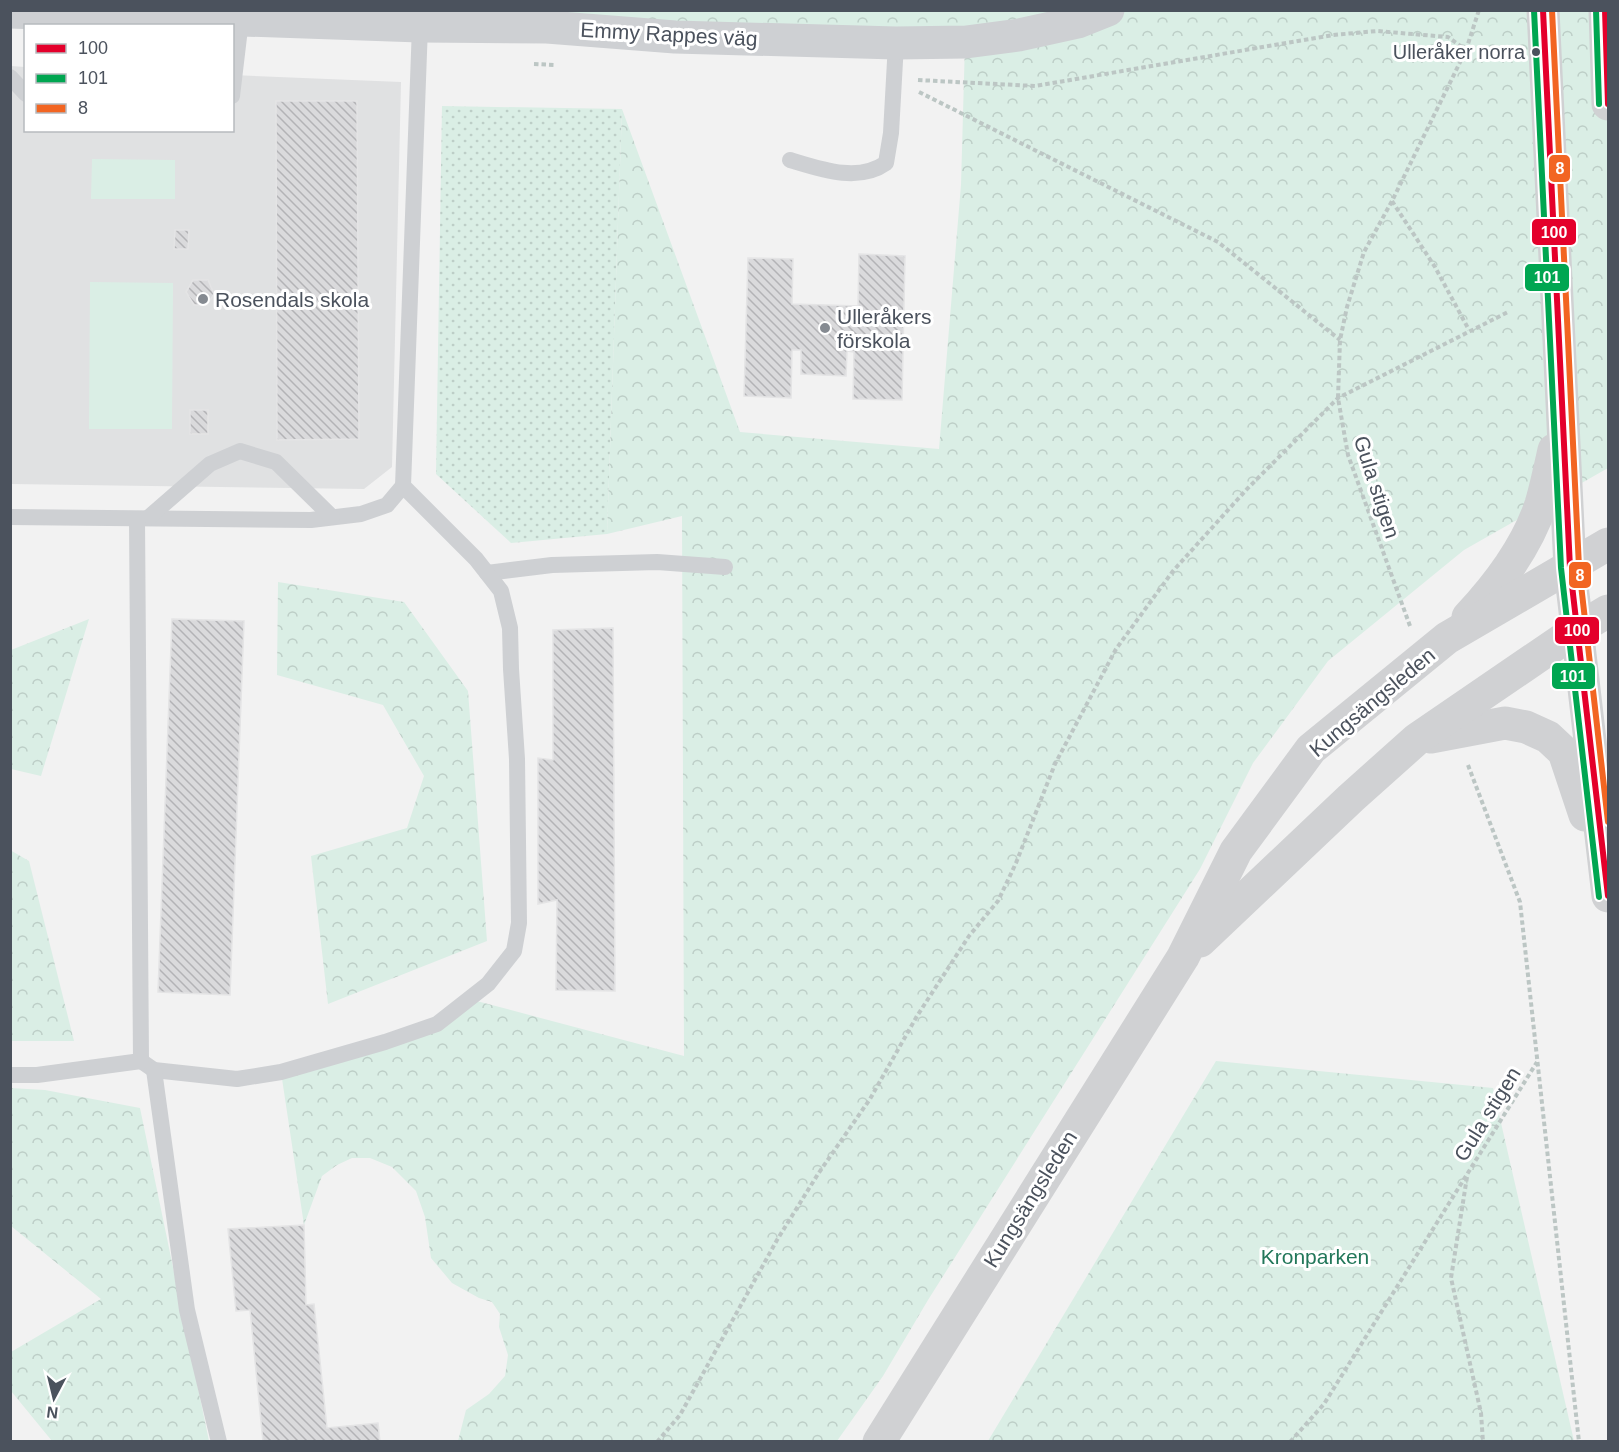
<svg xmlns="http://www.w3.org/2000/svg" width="1619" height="1452" font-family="Helvetica,sans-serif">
<defs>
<pattern id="grass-dots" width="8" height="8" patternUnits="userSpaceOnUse" patternTransform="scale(1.5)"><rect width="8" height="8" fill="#daeee5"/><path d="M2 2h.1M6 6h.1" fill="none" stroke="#bdcec7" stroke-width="1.8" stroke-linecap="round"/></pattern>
<pattern id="forest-crowns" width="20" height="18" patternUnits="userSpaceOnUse" patternTransform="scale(1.5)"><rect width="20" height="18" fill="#daeee5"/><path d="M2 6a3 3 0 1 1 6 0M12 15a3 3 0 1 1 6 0" fill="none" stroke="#bdcec7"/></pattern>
<pattern id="building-back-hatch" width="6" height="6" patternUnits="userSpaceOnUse" patternTransform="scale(1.5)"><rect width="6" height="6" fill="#dadadc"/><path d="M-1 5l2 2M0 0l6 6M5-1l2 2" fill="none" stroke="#b3b3b6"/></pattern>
</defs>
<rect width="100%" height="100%" fill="#f2f2f2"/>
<path fill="#e0e1e2" d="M11 66 25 67 26 130H232L233 75 401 82 392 467 364 489 11 484Z"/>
<path fill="url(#grass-dots)" d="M442 106 622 109 607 534 511 543 436 474Z"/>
<g fill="url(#forest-crowns)">
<path d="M547 11H1608V468L1464 550 1328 661 1253 763 1200 869 928 1300 883 1376 837 1441H458L466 1410 489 1394 505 1376 508 1355 499 1327 500 1314 492 1302 479 1298 452 1283 431 1258 425 1217 416 1191 392 1167 370 1158H352L337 1165 322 1176 304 1225 281 1072 385 1042 469 999 684 1056 682 516 607 534 622 109 740 432 939 449 961 185 965 42 896 43Z"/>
<path d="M278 582 404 602 468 691 487 941 328 1004 311 856 407 828 424 776 383 705 277 675Z"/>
<path d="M89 619 41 776 11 769V650Z"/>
<path d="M10 850 29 861 74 1041H11Z"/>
<path d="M1216 1061 1493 1088 1574 1441H988Z"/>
<path d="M10 1088 45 1090 140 1108 209 1441H52L11 1391V1352L101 1299 11 1226Z"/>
</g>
<g fill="#daeee5">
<path d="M92 159 175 160V199H91Z"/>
<path d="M90 282 173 283 172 429H89Z"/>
</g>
<g fill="url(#building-back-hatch)" stroke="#e4e4e5" stroke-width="1.5">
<path d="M276 101H357L359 439 277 440Z"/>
<path d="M175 230H189L188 249H174Z"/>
<path d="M859 254 905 256 902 400 853 399 854 352 847 351 846 376 801 374V350H792L791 398 744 396 748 258 793 259 792 304 858 306Z"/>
<path d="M193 280H208L214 294 207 305H194L186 292Z"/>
<rect x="190" y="410" width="18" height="24"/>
<path d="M172 619 244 621 230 995 158 992Z"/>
<path d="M613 628 615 991 556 990 557 900 538 904V758L553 760V630Z"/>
<path d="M304 1225 306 1305 314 1304 327 1428 378 1423 380 1442H263L250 1310 236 1311 228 1229Z"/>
</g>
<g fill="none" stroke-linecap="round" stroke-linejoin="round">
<g stroke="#bcc6c4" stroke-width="4" stroke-dasharray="4.5 3" stroke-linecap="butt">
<path d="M534 64 556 65"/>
<path d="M918 80 1035 86 1333 35 1377 31 1448 37 1466 50"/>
<path d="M919 92 1218 242 1340 340"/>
<path d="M1392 201 1435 267 1469 330"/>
<path d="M1410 626 1348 455 1338 398 1340 340 1347 307 1364 252 1392 201 1466 50 1479 10"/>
<path d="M1468 765 1520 902 1579 1442"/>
<path d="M1467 1177 1451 1278 1481 1413 1483 1442"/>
<path d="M657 1442 680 1415 777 1240 818 1174 870 1099 917 1016 969 936 998 901 1016 863 1055 764 1116 649 1173 571 1247 489 1338 398 1508 312"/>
<path d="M1290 1442 1324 1404 1537 1062"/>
</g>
<g stroke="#ced0d3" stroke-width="16">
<path d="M10 77 26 94"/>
<path d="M232 96 241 20"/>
<path d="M790 160C820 169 858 183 886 163L891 133 896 43"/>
<path d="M10 517 311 520 361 514 387 505 403 486"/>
<path d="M148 518 210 464 240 451 276 462 332 517"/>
<path d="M487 573 552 565 657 562 725 567"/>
<path d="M141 1061 154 1070 237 1079 281 1072 385 1042 437 1024 488 984 514 951 519 923 517 759 511 669 510 628 501 591 476 559 403 486 420 26"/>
<path d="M154 1070 187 1310 219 1442"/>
<path d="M10 1075H37L141 1061 137 519"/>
</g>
<path stroke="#ced0d3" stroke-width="33" d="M10 12 420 26 547 27 675 37 896 43 966 42 1019 35 1078 22 1108 10"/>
<g stroke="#d0d1d3" stroke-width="33">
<path d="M1543 10 1570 568 1608 896"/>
<path d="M1605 10 1608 104"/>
<path d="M1468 617C1498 585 1527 547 1541 504 1546 487 1550 468 1554 450"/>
<path d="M1431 737 1505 723 1526 727 1548 737 1564 752 1585 815"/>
<path d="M1200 941 1351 798 1417 739 1578 629 1608 611"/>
<path d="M879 1442 1183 957 1236 851 1311 749 1447 638 1608 544"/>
</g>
<defs>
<g id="bus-1">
<path d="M1543 10 1570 568 1608 896"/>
<path d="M1605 10 1608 104"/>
</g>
<g id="bus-2">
<path d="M1534 10 1561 568 1599 897"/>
<path d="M1596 10 1599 104"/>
</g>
<path id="bus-3" d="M1552 10 1579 567 1608 822"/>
</defs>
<use href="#bus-1" stroke="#fff" stroke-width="10"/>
<use href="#bus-2" stroke="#fff" stroke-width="10"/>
<use href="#bus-3" stroke="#fff" stroke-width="10"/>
<use href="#bus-1" stroke="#e4002b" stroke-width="6"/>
<use href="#bus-2" stroke="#00a651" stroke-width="6"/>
<use href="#bus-3" stroke="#f26522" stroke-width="6"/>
</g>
<circle fill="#4b525d" stroke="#fff" stroke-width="2" cx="1536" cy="52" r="5"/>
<g fill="#858a91" stroke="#fff" stroke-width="2">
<circle cx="203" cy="299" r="6"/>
<circle cx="825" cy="328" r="6"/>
</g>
<g text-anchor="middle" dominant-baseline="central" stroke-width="6" stroke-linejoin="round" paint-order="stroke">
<g font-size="20" fill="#4b525d" stroke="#fff" text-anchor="end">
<text x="1525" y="52">Ulleråker norra</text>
</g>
<g font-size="21" fill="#4b525d" stroke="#fff">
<text transform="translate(669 34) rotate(3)">Emmy Rappes väg</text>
<text transform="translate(1377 487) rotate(72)">Gula stigen</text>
<text transform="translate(1372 702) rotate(-40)">Kungsängsleden</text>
<text transform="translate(1487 1114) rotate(-58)">Gula stigen</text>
<text transform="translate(1030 1199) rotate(-58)">Kungsängsleden</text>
</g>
<g font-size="21" fill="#4b525d" stroke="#fff" text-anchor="start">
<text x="215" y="299">Rosendals skola</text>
<text x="837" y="316">Ulleråkers<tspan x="837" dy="24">förskola</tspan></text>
</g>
<g font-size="21" fill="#22775a" stroke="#fff">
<text x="1315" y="1256">Kronparken</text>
</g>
</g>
<g stroke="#fff" stroke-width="2">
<rect x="1548" y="154" width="23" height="29" rx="6" fill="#f26522"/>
<rect x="1531" y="218" width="46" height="28" rx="6" fill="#e4002b"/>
<rect x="1524" y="263" width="46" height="29" rx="6" fill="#00a651"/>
<rect x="1568" y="561" width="24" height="28" rx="6" fill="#f26522"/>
<rect x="1554" y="616" width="46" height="29" rx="6" fill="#e4002b"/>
<rect x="1551" y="662" width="45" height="28" rx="6" fill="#00a651"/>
</g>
<g font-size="16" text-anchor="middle" font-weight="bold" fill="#fff">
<text x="1560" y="174">8</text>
<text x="1554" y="238">100</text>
<text x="1547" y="283">101</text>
<text x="1580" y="581">8</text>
<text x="1577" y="636">100</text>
<text x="1573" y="682">101</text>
</g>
<rect width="1619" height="1452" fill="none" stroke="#4b525d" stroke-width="24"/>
<rect x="24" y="24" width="210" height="108" fill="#ffffff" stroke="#b7babe" stroke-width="1.5"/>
<rect x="36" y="44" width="30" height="9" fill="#e4002b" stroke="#b7babe" stroke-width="1.5"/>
<text x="78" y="54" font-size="18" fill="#4b525d">100</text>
<rect x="36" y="74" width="30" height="9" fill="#00a651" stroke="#b7babe" stroke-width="1.5"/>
<text x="78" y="84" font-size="18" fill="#4b525d">101</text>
<rect x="36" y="104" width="30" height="9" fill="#f26522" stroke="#b7babe" stroke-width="1.5"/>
<text x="78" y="114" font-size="18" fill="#4b525d">8</text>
<g transform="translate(54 1398) rotate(187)" stroke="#ffffff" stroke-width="4.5" paint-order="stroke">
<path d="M0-4.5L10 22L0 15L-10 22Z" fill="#4b525d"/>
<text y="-9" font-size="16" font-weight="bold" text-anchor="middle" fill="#4b525d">N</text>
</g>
</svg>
